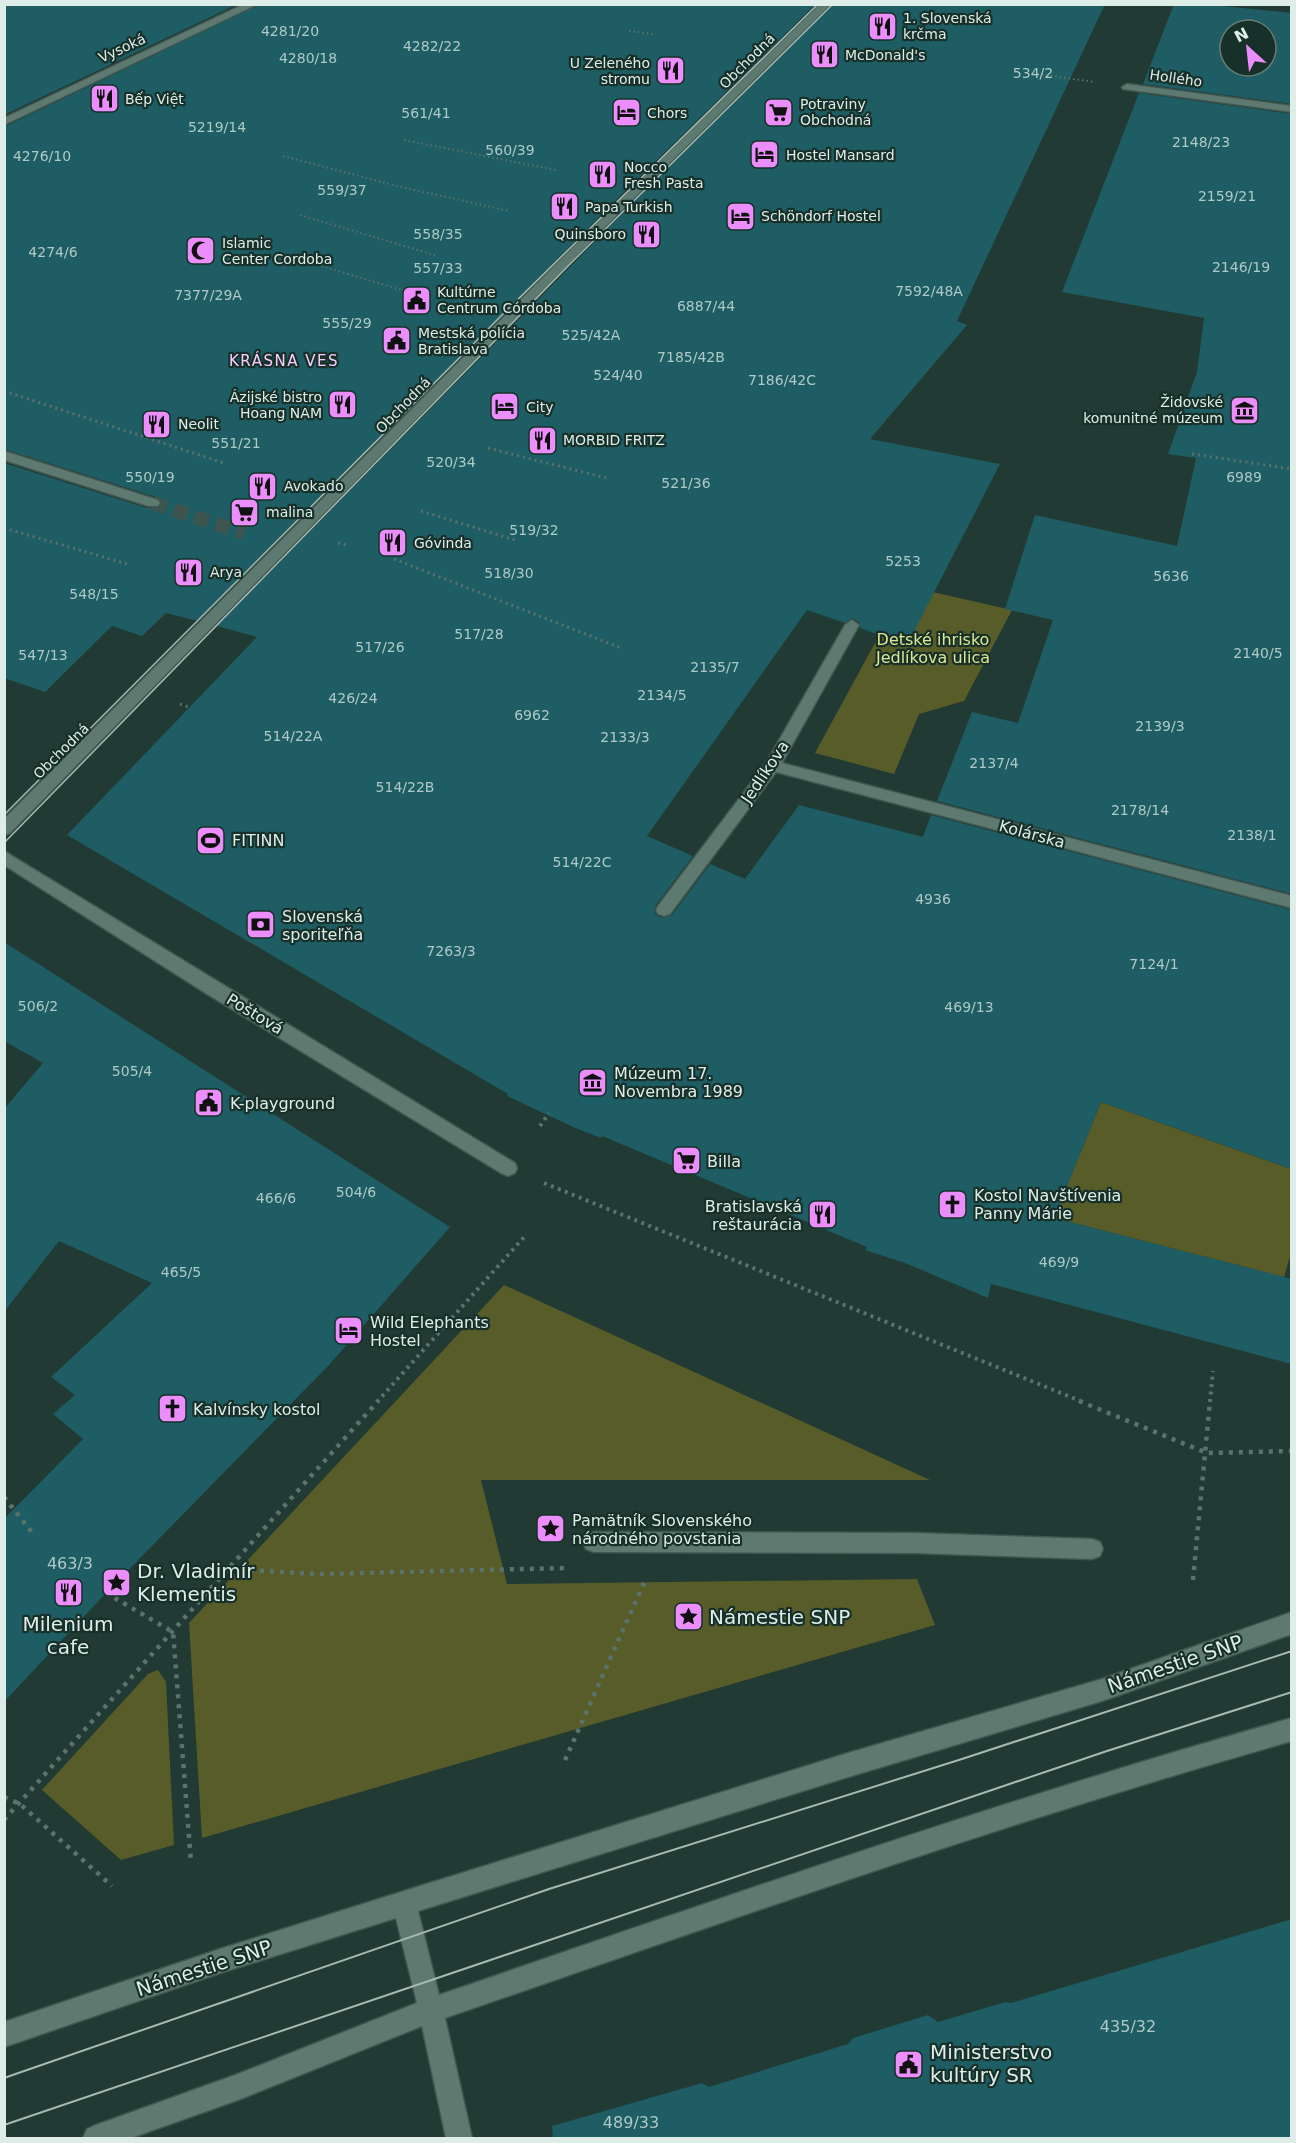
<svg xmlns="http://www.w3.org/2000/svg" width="1296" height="2143" font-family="'DejaVu Sans',sans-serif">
<rect width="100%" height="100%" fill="#213a33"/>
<g fill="#575c28">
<path d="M906 586 1012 610 964 701 919 714 894 774 815 753Z"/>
<path d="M1101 1102 1291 1169V1253L1284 1277 1054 1218Z"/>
<path d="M504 1285 930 1480H481L507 1584 917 1579 935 1625 202 1838 189 1623Z"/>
<path d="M158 1670 166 1682 174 1845 121 1860 42 1790 148 1674Z"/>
</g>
<g fill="#1e5d63" fill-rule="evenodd">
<path d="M4 4H238L4 115Z"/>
<path d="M260 4H816L605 211 198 621 166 613 142 636 112 626 45 692 4 678V463L147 508H158L162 502 159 498 4 449V127Z"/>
<path d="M833 4H1105L957 321 967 325 870 439 1000 464 907 645 860 628V623L853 618 845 623 807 610 647 836 693 856 656 905 654 911 657 916 663 918 672 915 710 864 745 879 799 805 923 837 931 815 1292 910V1169L1101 1102 1054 1218 1292 1279V1364L991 1284 988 1298 905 1263 865 1250 867 1247 602 1136 601 1138 573 1127 507 1096 508 1094 67 835 257 637 217 626 617 219Z"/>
<path d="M1174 4H1203L1292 13V104L1143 84ZM1230 30H1266V66H1230Z"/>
<path d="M1139 93 1292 114V894L937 801 972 712 1018 723 1053 620 1005 609 1035 515 1177 546 1196 458 1168 454 1197 372 1204 318 1062 292Z"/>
<path d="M4 942 450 1227 329 1365 106 1593 4 1702V1519L83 1439 53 1414 75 1395 51 1377 152 1283 59 1241 4 1312V1109L43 1063 4 1041Z"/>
<path d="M1292 1919V2139H553L552 2126 702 2083 709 2087 848 2044 853 2038 928 2015 938 2022 1005 2002 1011 2003Z"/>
</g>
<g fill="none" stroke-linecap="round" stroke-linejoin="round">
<path stroke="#3d554e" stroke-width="14" stroke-dasharray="14 8" stroke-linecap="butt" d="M153 503 244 533"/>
<defs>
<g id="minor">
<path d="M244 4H258L4 125V118Z"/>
<path d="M820 4H831L615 217 10 833 4 835V819L607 213Z"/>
<path d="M1127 84 1292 106V112L1123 89 1122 87Z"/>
<path d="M4 451 158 500 160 503 158 506H148L4 460Z"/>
<path d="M852 620 859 625 782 763 1292 896V908L776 772 670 914 664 916 658 914 656 910 658 906 766 763 845 625Z"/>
<path d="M4 851 515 1163 517 1168 515 1173 508 1176 501 1173 207 994 4 865Z"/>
<path d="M594 1532 915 1533 1092 1539 1100 1542 1103 1549 1100 1556 1092 1559 915 1553 594 1552 586 1549 583 1542 586 1535Z"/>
<path d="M1292 1612V1634L1102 1701 848 1777 418 1911 439 1995C722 1898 1004 1799 1292 1718V1741C1006 1822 726 1921 445 2018L472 2138H446L422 2026 238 2100 131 2138H83L87 2129 96 2125 238 2074 417 2003 396 1918 220 1973 4 2047V2022L220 1949 404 1891 848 1753 1102 1679Z"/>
</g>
</defs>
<use href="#minor" stroke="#405650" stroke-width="3"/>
<g stroke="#5c726c" stroke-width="2" stroke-dasharray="1.5 3" stroke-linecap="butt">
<path d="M629 31 653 34"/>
<path d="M1033 73 1094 82"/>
<path d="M404 140 556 170"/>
<path d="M283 156 397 186 509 211"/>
<path d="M300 215 438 256"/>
<path d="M273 256 308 262 405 291"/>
</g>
<g stroke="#5c726c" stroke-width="3" stroke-dasharray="2 4" stroke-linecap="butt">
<path d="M4 391 224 463"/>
<path d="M488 448 606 478"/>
<path d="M1192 454 1292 469"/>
<path d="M421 511 515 540"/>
<path d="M4 528 127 564"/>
<path d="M338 543 347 545"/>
<path d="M394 559 621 648"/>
<path d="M180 704 191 708"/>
</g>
<g stroke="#5c726c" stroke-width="4" stroke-dasharray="3 4.5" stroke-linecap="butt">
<path d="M540 1126 549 1113"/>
<path d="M544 1183 1083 1402"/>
<path d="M377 1402 525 1236"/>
<path d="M1210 1402 1213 1371"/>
</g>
<g stroke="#5c726c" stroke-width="4.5" stroke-dasharray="4 6" stroke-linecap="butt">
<path d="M1079 1401 1207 1453 1292 1451"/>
<path d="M4 1497 34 1535"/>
<path d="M230 1569 318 1574 566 1568"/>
<path d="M1193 1580 1210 1401"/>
<path d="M106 1593 173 1632 191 1862"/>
<path d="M565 1760 644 1583"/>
<path d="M4 1797 20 1804 112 1886"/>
<path d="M4 1820 378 1401"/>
</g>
<use href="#minor" fill="#5e7970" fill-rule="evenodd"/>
<g stroke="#a7b9b3" stroke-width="1.5">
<path d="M4 815 500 317 818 4"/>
<path d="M4 843 568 266 833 4"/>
</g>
<g stroke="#a7b9b3" stroke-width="2">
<path d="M4 2078 549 1889 962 1759 1292 1651"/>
<path d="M4 2125 1107 1751 1292 1692"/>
</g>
</g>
<defs>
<symbol id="restaurant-square" viewBox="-11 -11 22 22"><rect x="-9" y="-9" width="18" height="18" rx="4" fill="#eb8dfb" stroke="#173029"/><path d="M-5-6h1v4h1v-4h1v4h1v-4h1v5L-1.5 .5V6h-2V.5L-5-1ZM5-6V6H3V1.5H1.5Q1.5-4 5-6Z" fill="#111"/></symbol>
<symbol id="supermarket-square" viewBox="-11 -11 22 22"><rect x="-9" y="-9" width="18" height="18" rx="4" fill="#eb8dfb" stroke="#173029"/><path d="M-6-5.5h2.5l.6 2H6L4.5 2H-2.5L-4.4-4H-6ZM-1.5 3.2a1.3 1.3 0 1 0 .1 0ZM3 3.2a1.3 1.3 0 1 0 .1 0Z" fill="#111"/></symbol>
<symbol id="hotel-square" viewBox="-11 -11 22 22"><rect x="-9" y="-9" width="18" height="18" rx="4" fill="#eb8dfb" stroke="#173029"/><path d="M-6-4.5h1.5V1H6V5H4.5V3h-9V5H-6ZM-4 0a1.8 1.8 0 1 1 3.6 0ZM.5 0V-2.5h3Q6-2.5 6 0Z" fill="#111"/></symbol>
<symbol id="mosque-square" viewBox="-11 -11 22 22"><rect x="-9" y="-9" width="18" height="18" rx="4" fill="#eb8dfb" stroke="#173029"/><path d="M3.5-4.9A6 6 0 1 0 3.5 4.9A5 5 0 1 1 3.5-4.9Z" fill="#111"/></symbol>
<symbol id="civic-square" viewBox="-11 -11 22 22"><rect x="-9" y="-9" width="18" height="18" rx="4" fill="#eb8dfb" stroke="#173029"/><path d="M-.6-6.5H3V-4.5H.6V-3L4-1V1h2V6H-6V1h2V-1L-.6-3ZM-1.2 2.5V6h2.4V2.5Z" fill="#111"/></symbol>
<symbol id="museum-square" viewBox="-11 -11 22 22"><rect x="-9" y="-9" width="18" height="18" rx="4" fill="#eb8dfb" stroke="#173029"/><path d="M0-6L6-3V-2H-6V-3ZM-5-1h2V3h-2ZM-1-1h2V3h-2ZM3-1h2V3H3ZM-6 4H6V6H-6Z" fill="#111"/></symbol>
<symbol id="stadium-square" viewBox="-11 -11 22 22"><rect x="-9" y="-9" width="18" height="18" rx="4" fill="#eb8dfb" stroke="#173029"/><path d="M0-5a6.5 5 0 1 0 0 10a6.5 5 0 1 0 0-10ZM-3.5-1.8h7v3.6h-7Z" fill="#111"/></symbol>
<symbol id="bank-square" viewBox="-11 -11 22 22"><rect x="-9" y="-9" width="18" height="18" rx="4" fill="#eb8dfb" stroke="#173029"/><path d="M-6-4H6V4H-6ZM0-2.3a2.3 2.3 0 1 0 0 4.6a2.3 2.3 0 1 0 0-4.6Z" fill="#111"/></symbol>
<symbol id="church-square" viewBox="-11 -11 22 22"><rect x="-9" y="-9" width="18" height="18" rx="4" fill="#eb8dfb" stroke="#173029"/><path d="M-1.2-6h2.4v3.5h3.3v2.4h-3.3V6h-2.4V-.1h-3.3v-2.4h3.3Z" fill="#111"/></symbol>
<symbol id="sight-square" viewBox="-11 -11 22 22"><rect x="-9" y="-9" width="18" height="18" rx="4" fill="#eb8dfb" stroke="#173029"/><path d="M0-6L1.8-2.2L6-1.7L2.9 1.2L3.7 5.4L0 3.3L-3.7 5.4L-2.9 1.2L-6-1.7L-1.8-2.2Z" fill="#111"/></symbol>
</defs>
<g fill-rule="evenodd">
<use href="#restaurant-square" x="866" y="10" width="33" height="33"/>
<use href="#restaurant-square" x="808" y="38" width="33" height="33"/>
<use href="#restaurant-square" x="654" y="54" width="33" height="33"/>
<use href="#restaurant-square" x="88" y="82" width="33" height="33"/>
<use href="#supermarket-square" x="762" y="96" width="33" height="33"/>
<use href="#hotel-square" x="610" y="96" width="33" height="33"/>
<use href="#hotel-square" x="748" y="138" width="33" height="33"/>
<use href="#restaurant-square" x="586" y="158" width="33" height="33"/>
<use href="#restaurant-square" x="548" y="190" width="33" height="33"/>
<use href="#hotel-square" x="724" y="200" width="33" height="33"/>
<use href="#restaurant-square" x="630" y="218" width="33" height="33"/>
<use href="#mosque-square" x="184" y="234" width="33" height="33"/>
<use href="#civic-square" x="400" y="284" width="33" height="33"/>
<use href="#civic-square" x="380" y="324" width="33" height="33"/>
<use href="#restaurant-square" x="326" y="388" width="33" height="33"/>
<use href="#hotel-square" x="488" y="390" width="33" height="33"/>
<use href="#museum-square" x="1228" y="394" width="33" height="33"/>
<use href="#restaurant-square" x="140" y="408" width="33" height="33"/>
<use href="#restaurant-square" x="526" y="424" width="33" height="33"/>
<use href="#restaurant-square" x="246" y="470" width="33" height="33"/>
<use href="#supermarket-square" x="228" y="496" width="33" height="33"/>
<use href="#restaurant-square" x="376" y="526" width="33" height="33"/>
<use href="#restaurant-square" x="172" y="556" width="33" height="33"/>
<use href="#stadium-square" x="194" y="824" width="33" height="33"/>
<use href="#bank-square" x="244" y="908" width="33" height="33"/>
<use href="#museum-square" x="576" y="1066" width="33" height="33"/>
<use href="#civic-square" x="192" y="1086" width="33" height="33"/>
<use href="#supermarket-square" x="670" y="1144" width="33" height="33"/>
<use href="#church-square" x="936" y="1188" width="33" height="33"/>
<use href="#restaurant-square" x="806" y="1198" width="33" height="33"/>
<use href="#hotel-square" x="332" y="1314" width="33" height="33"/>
<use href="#church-square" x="156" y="1392" width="33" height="33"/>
<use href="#sight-square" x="534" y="1512" width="33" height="33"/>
<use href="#sight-square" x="100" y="1566" width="33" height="33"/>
<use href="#restaurant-square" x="52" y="1576" width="33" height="33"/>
<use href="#sight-square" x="672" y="1600" width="33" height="33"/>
<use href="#civic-square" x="892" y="2048" width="33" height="33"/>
</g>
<g text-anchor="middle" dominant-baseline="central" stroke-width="4.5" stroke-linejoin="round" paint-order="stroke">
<g font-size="14" fill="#deede8" stroke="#173029" text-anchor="start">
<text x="903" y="18">1. Slovenská<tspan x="903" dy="16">krčma</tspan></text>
<text x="845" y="55">McDonald's</text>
<text x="650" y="63" text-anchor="end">U Zeleného<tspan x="650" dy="16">stromu</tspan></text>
<text x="125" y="99">Bếp Việt</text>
<text x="800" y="104">Potraviny<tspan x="800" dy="16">Obchodná</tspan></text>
<text x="647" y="113">Chors</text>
<text x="786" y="155">Hostel Mansard</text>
<text x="624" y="167">Nocco<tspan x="624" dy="16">Fresh Pasta</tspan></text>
<text x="585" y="207">Papa Turkish</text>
<text x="761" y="216">Schöndorf Hostel</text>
<text x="626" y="234" text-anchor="end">Quinsboro</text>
<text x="222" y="243">Islamic<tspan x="222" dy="16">Center Cordoba</tspan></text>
<text x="437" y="292">Kultúrne<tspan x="437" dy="16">Centrum Córdoba</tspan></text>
<text x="418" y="333">Mestská polícia<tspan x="418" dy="16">Bratislava</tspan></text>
<text x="322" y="397" text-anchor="end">Ázijské bistro<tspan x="322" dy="16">Hoang NAM</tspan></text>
<text x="1223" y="402" text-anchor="end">Židovské<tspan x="1223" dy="16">komunitné múzeum</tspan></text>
<text x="526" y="407">City</text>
<text x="178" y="424">Neolit</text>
<text x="563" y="440">MORBID FRITZ</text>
<text x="284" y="486">Avokado</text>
<text x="266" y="512">malina</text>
<text x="414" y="543">Góvinda</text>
<text x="210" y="572">Arya</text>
</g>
<g font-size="14" fill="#aec9c7">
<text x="290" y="31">4281/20</text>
<text x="432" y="46">4282/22</text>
<text x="308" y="58">4280/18</text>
<text x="1033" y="73">534/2</text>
<text x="426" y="113">561/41</text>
<text x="217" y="127">5219/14</text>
<text x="1201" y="142">2148/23</text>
<text x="510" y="150">560/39</text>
<text x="42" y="156">4276/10</text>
<text x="342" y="190">559/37</text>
<text x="1227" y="196">2159/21</text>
<text x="438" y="234">558/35</text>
<text x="53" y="252">4274/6</text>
<text x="1241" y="267">2146/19</text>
<text x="438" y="268">557/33</text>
<text x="929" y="291">7592/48A</text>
<text x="208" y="295">7377/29A</text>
<text x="706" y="306">6887/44</text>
<text x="347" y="323">555/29</text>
<text x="591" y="335">525/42A</text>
<text x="691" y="357">7185/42B</text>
<text x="618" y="375">524/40</text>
<text x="782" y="380">7186/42C</text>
<text x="236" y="443">551/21</text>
<text x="451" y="462">520/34</text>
<text x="150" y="477">550/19</text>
<text x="1244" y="477">6989</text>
<text x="686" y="483">521/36</text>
<text x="534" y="530">519/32</text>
<text x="903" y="561">5253</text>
<text x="509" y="573">518/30</text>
<text x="1171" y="576">5636</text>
<text x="94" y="594">548/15</text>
<text x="479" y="634">517/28</text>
<text x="380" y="647">517/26</text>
<text x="1258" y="653">2140/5</text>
<text x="43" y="655">547/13</text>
<text x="715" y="667">2135/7</text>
<text x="662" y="695">2134/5</text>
<text x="353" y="698">426/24</text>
<text x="532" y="715">6962</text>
<text x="1160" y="726">2139/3</text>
<text x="293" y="736">514/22A</text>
<text x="625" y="737">2133/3</text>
<text x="994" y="763">2137/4</text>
<text x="405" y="787">514/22B</text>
<text x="1140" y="810">2178/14</text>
<text x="1252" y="835">2138/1</text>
<text x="582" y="862">514/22C</text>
<text x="933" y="899">4936</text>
<text x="451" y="951">7263/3</text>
<text x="1154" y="964">7124/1</text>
<text x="38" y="1006">506/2</text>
<text x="969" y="1007">469/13</text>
<text x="132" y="1071">505/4</text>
<text x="356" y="1192">504/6</text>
<text x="276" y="1198">466/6</text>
<text x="1059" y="1262">469/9</text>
<text x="181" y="1272">465/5</text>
</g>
<g font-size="14" fill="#deede8" stroke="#173029">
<text transform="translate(122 48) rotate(-25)">Vysoká</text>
<text transform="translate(747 61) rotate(-45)">Obchodná</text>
<text transform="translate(1176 78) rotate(8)">Hollého</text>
<text transform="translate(403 405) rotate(-46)">Obchodná</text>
<text transform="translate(61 751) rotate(-45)">Obchodná</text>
</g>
<g font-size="15" letter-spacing="1.5" fill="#f7cdfe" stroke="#173029">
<text x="284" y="361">KRÁSNA VES</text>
</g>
<g font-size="16" fill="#dde792" stroke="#173029">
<text x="933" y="639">Detské ihrisko<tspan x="933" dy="18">Jedlíkova ulica</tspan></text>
</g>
<g font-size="16" fill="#deede8" stroke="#173029">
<text transform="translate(765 772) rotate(-56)">Jedlíkova</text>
<text transform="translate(1032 834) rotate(15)">Kolárska</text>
<text transform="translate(255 1014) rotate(31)">Poštová</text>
</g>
<g font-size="16" fill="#deede8" stroke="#173029" text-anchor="start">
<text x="232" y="840">FITINN</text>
<text x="282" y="916">Slovenská<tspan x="282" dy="18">sporiteľňa</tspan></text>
<text x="614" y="1073">Múzeum 17.<tspan x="614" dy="18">Novembra 1989</tspan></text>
<text x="230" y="1103">K-playground</text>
<text x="707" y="1161">Billa</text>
<text x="974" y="1195">Kostol Navštívenia<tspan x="974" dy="18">Panny Márie</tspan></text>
<text x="802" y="1206" text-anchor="end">Bratislavská<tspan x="802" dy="18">reštaurácia</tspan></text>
<text x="370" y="1322">Wild Elephants<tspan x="370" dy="18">Hostel</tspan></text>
<text x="193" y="1409">Kalvínsky kostol</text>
<text x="572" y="1520">Pamätník Slovenského<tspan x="572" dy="18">národného povstania</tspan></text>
</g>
<g font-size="16" fill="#aec9c7">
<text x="70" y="1563">463/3</text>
<text x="1128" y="2026">435/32</text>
<text x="631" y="2122">489/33</text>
</g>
<g font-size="20" fill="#deede8" stroke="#173029" text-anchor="start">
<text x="137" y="1571">Dr. Vladimír<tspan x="137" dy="23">Klementis</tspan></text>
<text x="709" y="1617">Námestie SNP</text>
<text x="68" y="1624" text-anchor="middle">Milenium<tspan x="68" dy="23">cafe</tspan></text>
<text x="930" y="2052">Ministerstvo<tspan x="930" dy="23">kultúry SR</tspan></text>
</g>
<g font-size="20" fill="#deede8" stroke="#173029">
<text transform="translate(1175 1664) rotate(-19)">Námestie SNP</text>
<text transform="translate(204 1968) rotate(-18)">Námestie SNP</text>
</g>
</g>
<rect width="1296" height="2143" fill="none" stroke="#deede8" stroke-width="12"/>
<g transform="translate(1248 48) rotate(333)"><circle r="28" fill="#173029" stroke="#677c75" stroke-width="1.5"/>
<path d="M0-4.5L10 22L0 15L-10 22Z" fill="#eb8dfb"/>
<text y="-9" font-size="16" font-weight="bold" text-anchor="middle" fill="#deede8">N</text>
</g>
</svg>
